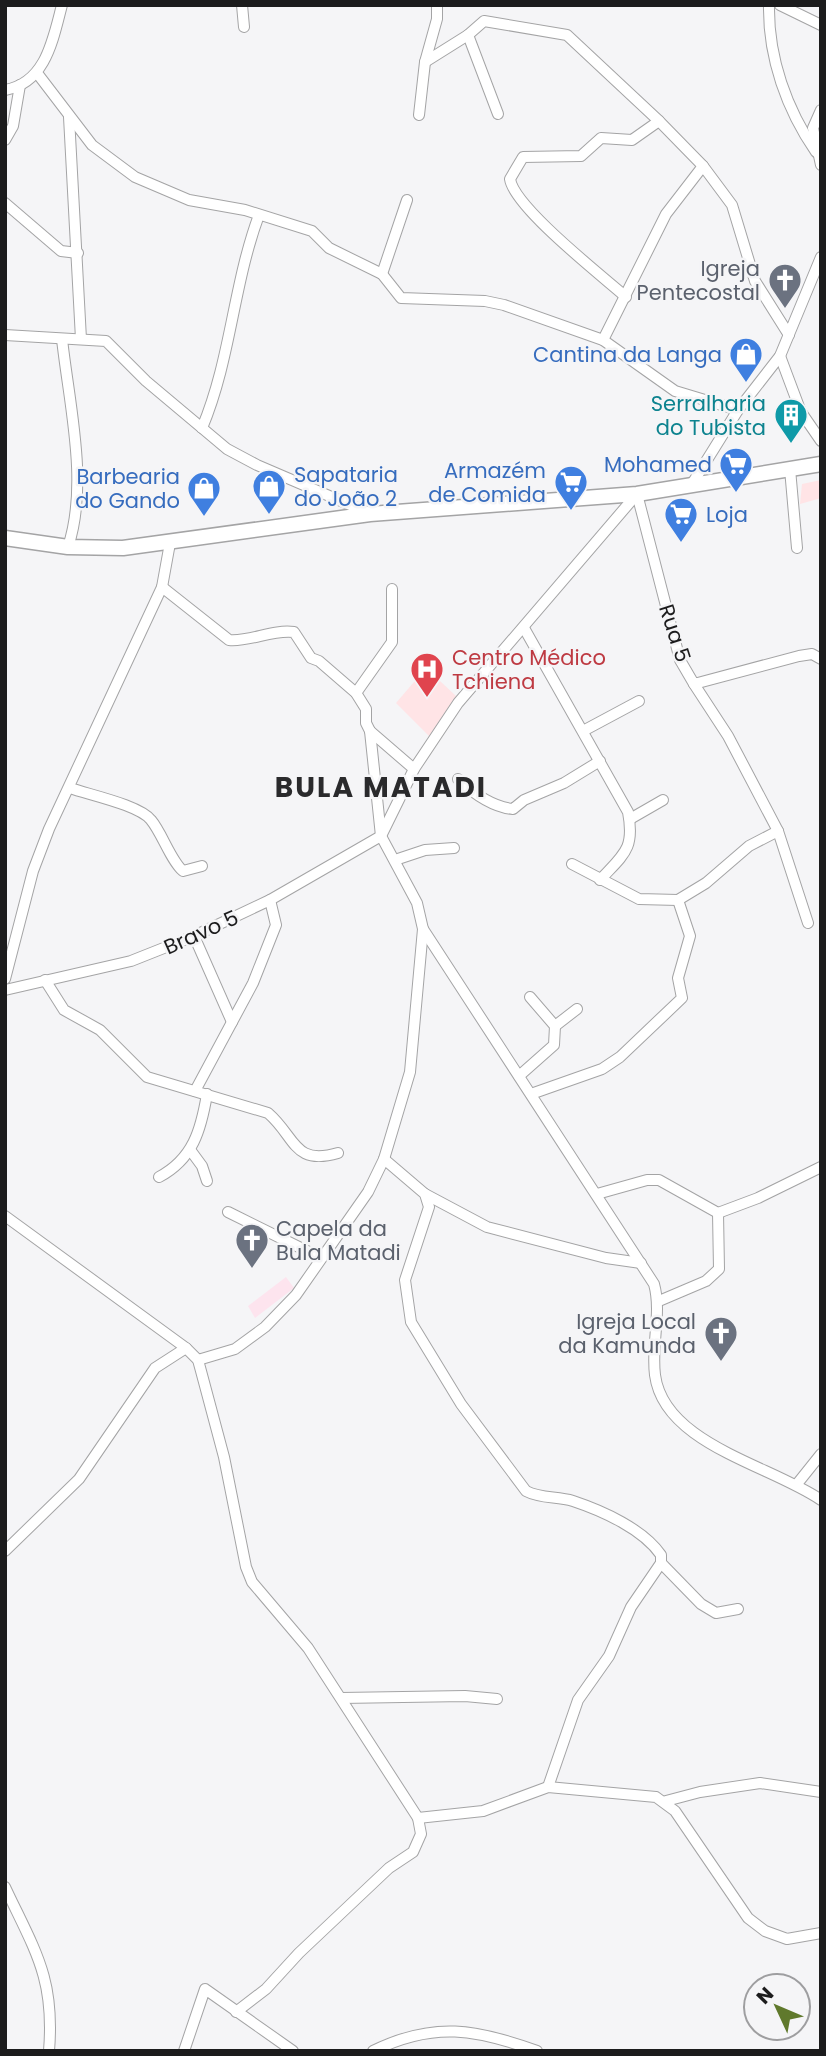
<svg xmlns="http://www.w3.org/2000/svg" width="826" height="2056" font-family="Poppins,sans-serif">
<rect width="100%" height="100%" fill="#f5f5f7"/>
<path fill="#fde4ee" d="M286 1277 294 1288 255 1318 248 1306Z"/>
<g fill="#ffe4e6">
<path d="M821 480V498L800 504 802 484Z"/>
<path d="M426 668 456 696 429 736 396 703Z"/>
</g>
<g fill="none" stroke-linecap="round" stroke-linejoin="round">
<defs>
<g id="street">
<path d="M242 5 244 27"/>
<path d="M769 5C768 58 787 110 816 152"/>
<path d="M780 5 821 25"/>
<path d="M468 35 498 114"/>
<path d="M425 62 468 35 484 21 567 35 659 121 703 166 732 205 755 281 789 335"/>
<path d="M37 73 92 145 135 177 189 200 245 210 312 231 329 248 382 274 401 298 485 301 504 305 603 340 675 391 738 410"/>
<path d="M5 90C46 83 53 39 62 5"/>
<path d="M821 110 813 128 821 165"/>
<path d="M419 115 425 62 437 19V5"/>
<path d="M69 117 81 339"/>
<path d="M5 140 13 126 20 85"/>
<path d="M5 203 61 251 78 253"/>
<path d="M382 274 407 200"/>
<path d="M626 297C601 275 514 207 510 179L523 157 581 156 601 138 632 140 659 121"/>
<path d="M5 335 106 341 146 381 227 449 257 465 369 513"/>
<path d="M62 339C69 404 89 483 68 547"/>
<path d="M603 340 666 214 703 166"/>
<path d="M780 356 801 412 821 441"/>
<path d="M202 428C231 359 233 285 259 215"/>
<path d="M790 469 797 548"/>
<path d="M692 484 738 410 780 356 821 257"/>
<path d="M637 494 680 660 694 684 799 656 812 654 821 659"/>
<path d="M162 587 229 640C251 642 272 629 294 632L311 658 319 661 356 693 366 709V723L370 731 414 769"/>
<path d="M524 628 628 812C635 849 624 854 600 880"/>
<path d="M694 684 728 736 778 831 808 923"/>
<path d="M356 693 392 642V589"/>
<path d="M583 731 639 701"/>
<path d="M458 779C473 793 492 807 513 809L524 800 564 783 600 761"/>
<path d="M70 788C90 795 139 805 151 820 162 833 171 861 183 871L202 866"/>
<path d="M630 819 663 800"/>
<path d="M395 860 425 850 454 848"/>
<path d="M572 864 639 899 678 900 706 883 749 846 778 831"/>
<path d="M423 929 654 1284C662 1313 651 1344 655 1375 664 1444 770 1465 821 1500"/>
<path d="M194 936 232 1022"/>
<path d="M5 979 33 871 49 829 162 587 170 543"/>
<path d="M45 980 64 1010 100 1030 147 1077 268 1113C296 1137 293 1166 338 1153"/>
<path d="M5 990 131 961 194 936 270 900 381 836 414 769 458 703 637 494"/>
<path d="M555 1026 577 1009"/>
<path d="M519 1076 554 1045 555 1026 530 997"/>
<path d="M195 1091 253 983 276 925 270 900"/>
<path d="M531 1094 602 1069 620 1057 682 998 678 978 690 936 678 900"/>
<path d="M191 1151 202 1166 207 1181"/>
<path d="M384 1159 425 1194 429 1207 405 1280 411 1322 461 1404 526 1491C541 1499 557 1496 573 1501 603 1511 643 1529 661 1555V1563L631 1607 609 1656 578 1700 548 1787"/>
<path d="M159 1177C193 1159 201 1130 207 1094"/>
<path d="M425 1194 487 1227 606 1258 641 1263"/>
<path d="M597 1194 647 1180H659L718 1213"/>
<path d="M228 1212 321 1258"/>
<path d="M718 1213 758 1198 821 1167"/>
<path d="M5 1216 186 1348 198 1360 201 1371 224 1457 246 1567 252 1582 308 1648 418 1818 421 1834 413 1852 389 1868 299 1953 266 1989 236 2012"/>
<path d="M659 1301 706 1281 719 1269 718 1213"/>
<path d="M198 1360 235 1349 265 1327 296 1295 368 1192 384 1159 410 1072 423 929 417 903 381 836 370 731"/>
<path d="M797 1484 821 1454"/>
<path d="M5 1551 79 1479 155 1368 186 1348"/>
<path d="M661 1563 701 1604 716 1613 738 1609"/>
<path d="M341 1698 465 1696 497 1699"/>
<path d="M666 1801 700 1792 760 1783 821 1792"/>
<path d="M418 1818 483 1811 548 1787 656 1797 675 1811 748 1918 765 1931 787 1939 821 1933"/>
<path d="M5 1887C35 1951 55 1978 49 2051"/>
<path d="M184 2051 205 1989 293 2051"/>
<path d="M373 2051C434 2021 476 2029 537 2051"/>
</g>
<path id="secondary" d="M5 538 68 547 123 548 370 514 637 494 821 464"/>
</defs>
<use href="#street" stroke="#a4a4a5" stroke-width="12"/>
<use href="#secondary" stroke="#a4a4a5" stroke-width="17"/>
<use href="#street" stroke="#fff" stroke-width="10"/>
<use href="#secondary" stroke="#fff" stroke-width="14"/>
</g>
<defs>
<symbol id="church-pin" viewBox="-11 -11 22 30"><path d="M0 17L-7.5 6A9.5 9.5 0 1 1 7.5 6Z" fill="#6b7280" stroke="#f5f5f7"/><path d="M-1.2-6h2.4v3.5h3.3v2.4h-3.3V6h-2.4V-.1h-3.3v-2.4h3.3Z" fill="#fff"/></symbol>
<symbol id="shop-pin" viewBox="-11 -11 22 30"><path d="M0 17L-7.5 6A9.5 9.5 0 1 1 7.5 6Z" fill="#3f7fe0" stroke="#f5f5f7"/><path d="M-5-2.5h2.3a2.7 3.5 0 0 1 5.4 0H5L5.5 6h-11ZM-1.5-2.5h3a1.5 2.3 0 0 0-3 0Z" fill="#fff"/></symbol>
<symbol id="building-pin" viewBox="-11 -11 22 30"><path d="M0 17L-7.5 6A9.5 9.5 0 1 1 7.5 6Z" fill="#0f9aa8" stroke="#f5f5f7"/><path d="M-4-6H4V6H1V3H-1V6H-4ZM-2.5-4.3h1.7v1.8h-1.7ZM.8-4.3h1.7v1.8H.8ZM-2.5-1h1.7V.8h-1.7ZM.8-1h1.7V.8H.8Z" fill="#fff"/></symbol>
<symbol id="supermarket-pin" viewBox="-11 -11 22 30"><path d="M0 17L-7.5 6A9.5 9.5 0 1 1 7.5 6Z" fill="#3f7fe0" stroke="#f5f5f7"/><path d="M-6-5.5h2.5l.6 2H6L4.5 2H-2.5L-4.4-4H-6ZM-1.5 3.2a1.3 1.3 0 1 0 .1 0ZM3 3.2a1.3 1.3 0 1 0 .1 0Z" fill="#fff"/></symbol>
<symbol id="hospital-pin" viewBox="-11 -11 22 30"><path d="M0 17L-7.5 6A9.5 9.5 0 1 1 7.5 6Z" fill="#e0444e" stroke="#f5f5f7"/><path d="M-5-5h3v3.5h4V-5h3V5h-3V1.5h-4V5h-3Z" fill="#fff"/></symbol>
</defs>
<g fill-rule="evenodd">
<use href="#church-pin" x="766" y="261" width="38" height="52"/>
<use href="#shop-pin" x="727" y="335" width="38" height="52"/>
<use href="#building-pin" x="772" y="396" width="38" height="52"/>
<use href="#supermarket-pin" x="717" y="445" width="38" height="52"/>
<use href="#supermarket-pin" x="552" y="463" width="38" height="52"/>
<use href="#shop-pin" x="250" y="467" width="38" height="52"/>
<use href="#shop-pin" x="185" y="469" width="38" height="52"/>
<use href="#supermarket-pin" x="662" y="495" width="38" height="52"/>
<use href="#hospital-pin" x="408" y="650" width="38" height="52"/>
<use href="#church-pin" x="233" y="1221" width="38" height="52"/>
<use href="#church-pin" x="702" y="1314" width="38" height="52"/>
</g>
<g text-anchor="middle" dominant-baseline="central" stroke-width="5" stroke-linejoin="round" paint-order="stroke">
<g font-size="21" fill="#5b616d" stroke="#f5f5f7" text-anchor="end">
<text x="760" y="268">Igreja<tspan x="760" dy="24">Pentecostal</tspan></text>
<text x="276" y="1228" text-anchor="start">Capela da<tspan x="276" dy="24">Bula Matadi</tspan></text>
<text x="696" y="1321">Igreja Local<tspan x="696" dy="24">da Kamunda</tspan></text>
</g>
<g font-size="21" fill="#366cbe" stroke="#f5f5f7" text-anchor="end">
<text x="722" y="354">Cantina da Langa</text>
<text x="712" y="464">Mohamed</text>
<text x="546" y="470">Armazém<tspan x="546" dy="24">de Comida</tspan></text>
<text x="294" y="474" text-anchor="start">Sapataria<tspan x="294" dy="24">do João 2</tspan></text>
<text x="180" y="476">Barbearia<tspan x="180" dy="24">do Gando</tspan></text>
<text x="706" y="514" text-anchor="start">Loja</text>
</g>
<g font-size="21" fill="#0d838f" stroke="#f5f5f7" text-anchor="end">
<text x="766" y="403">Serralharia<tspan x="766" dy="24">do Tubista</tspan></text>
</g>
<g font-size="21" fill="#1c1c1d" stroke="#f5f5f7">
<text transform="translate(675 633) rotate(72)">Rua 5</text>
<text transform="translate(201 932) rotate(-24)">Bravo 5</text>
</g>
<g font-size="21" fill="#be3a42" stroke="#f5f5f7" text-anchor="start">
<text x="452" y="657">Centro Médico<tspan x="452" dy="24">Tchiena</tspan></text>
</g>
<g font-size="28" font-weight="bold" letter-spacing="2" fill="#2a2a2c" stroke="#f5f5f7">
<text x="381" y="787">BULA MATADI</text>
</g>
</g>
<rect width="826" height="2056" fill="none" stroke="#1c1c1d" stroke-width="14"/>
<g transform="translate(777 2007) rotate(314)"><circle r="33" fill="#f5f5f7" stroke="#9e9ea0" stroke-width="2"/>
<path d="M0-5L12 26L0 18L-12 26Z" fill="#60792c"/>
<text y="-10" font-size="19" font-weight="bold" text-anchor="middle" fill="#1c1c1d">N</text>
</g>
</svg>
